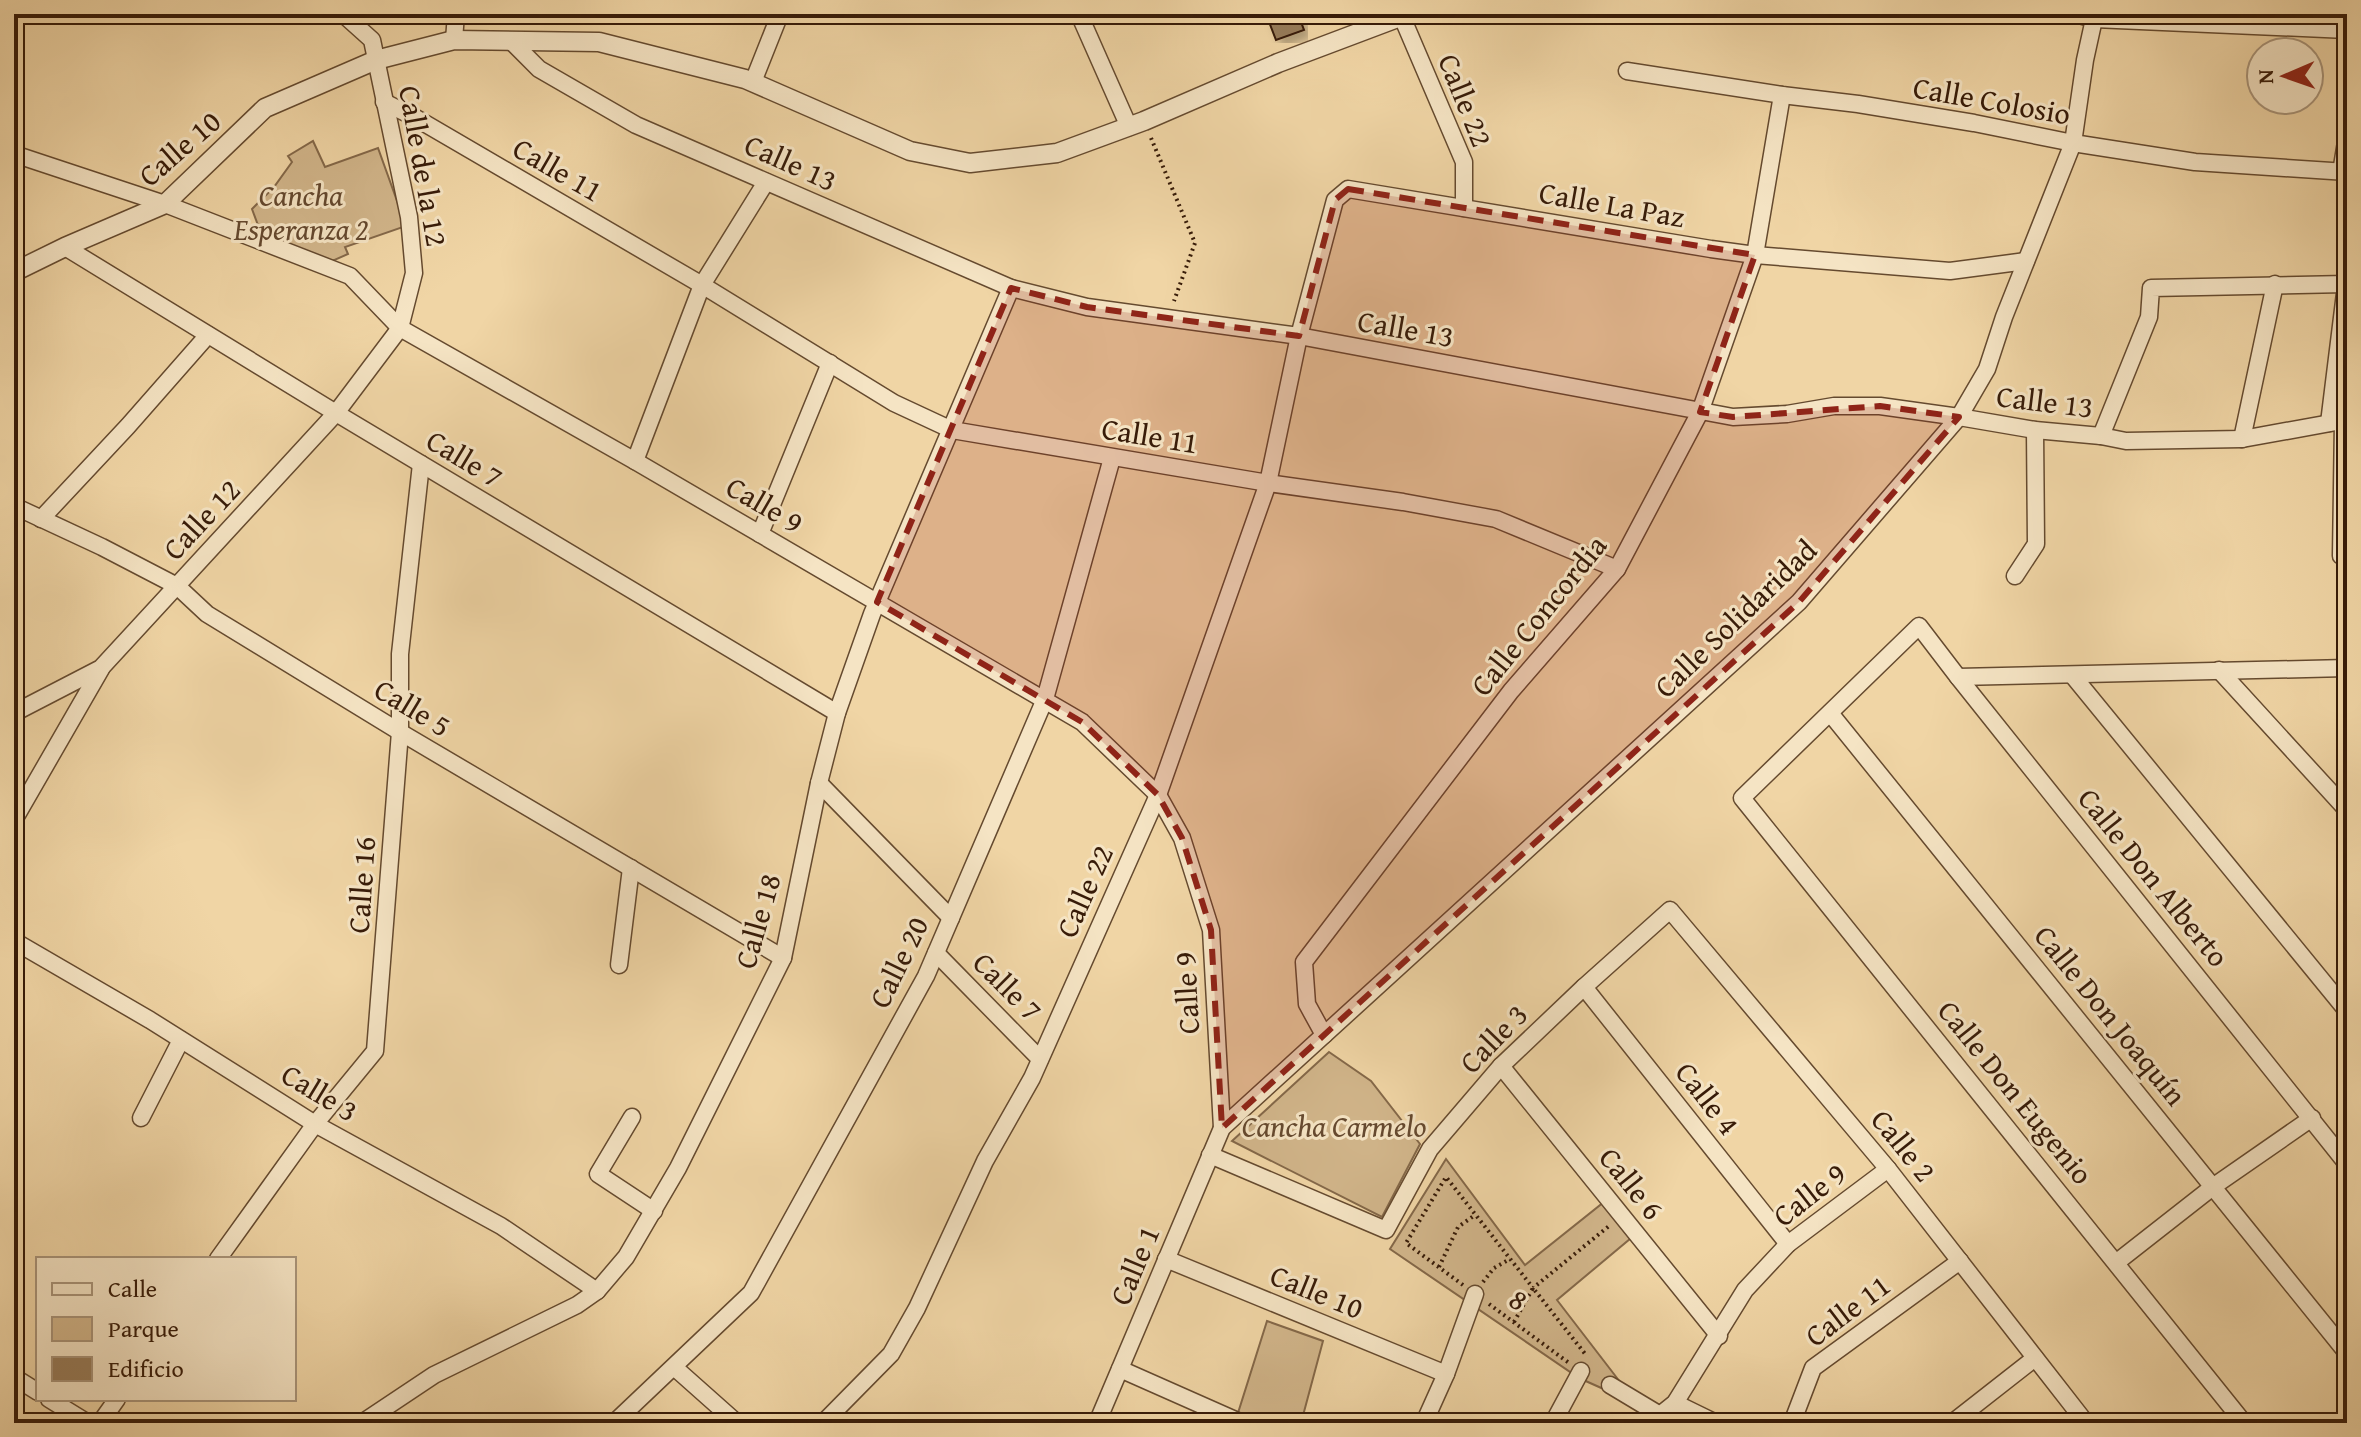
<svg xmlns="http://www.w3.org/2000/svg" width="2361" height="1437" font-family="'Gentium Book Plus',serif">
<defs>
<filter id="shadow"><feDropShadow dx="7" dy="7" stdDeviation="4" flood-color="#0004"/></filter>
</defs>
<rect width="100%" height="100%" fill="#f0d5a5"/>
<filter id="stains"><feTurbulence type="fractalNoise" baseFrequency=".0025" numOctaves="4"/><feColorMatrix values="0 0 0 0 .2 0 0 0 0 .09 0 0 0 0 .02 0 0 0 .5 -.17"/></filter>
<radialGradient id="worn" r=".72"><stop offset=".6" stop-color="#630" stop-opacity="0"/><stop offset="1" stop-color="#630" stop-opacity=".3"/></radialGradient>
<g fill="#d1b58a" stroke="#846849" stroke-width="2">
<path d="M313 141 325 167 378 148 406 226 345 247 348 254 330 262 262 236 252 209 274 187 292 162 288 156Z"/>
<path d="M1329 1052 1371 1081 1420 1144 1382 1217 1232 1141Z"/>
<path d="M1446 1159 1525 1265 1609 1198 1637 1233 1557 1300 1637 1404 1579 1378 1390 1249Z"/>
<path d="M1267 1321 1323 1341 1301 1423H1259L1238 1413Z"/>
</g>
<path fill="#977c5a" stroke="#371b08" stroke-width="2" filter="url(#shadow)" d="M1266 14H1298L1304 30 1276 40Z"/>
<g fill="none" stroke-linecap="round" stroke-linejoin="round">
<defs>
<g id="minor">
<path d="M1079 14 1129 127"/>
<path d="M2076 14 2094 19 2347 30"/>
<path d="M1402 17 1464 162V208"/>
<path d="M454 40 456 14"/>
<path d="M511 41 539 69 636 125 1011 288 1087 307 1299 336 1733 417 1787 414 1834 406H1880L1959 417 2035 430 2101 436 2126 441 2242 439 2347 420"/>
<path d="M1627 71 1782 95 1858 104 1974 123 2073 143 2195 162 2347 172"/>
<path d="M753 82 780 14"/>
<path d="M384 102 414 117 702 285 894 403 952 430 1268 483 1403 502 1496 519 1617 569"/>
<path d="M14 154 165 204 350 276 400 328 635 461 1082 722 1158 795 1182 838 1211 930 1222 1128"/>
<path d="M2341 172 2347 136"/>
<path d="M65 247 336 413 837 713"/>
<path d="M2343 421 2341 556 2347 555"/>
<path d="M2329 423 2347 277"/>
<path d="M2101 436 2149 317 2151 288 2346 284"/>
<path d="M2242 439 2275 284"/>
<path d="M635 461 702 285 766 182"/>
<path d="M14 506 102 547 177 586 207 614 400 732 783 958"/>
<path d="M41 519 128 426 208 335"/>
<path d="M760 534 830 363"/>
<path d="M2015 576 2036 544 2035 430"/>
<path d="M2219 670 2347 810"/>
<path d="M2073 676 2347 1011"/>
<path d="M1958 677 2347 668"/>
<path d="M14 713 101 668 336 413 400 328 414 273 409 217 372 40 343 14"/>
<path d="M1830 713 2347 1353"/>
<path d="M819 783 951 918"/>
<path d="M14 820 101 669"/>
<path d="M14 941 150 1020 315 1124 501 1226 597 1291"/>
<path d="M936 953 1040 1059"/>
<path d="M619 965 631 868"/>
<path d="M1584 987 1788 1244"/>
<path d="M1324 1035 1307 1004 1304 962 1511 691 1617 569 1700 412 1755 255 1782 95"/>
<path d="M1501 1066 1719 1336"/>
<path d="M632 1117 598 1174 654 1211"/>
<path d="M141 1118 181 1040"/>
<path d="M1210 1155 1386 1230 1430 1149 1501 1066 1584 987 1670 910 1888 1169 2086 1423"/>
<path d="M218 1259 315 1124 375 1051 400 732V654L421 464"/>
<path d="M1166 1259 1446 1374"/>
<path d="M2117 1262 2214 1186 2312 1118"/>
<path d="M674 1367 737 1423"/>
<path d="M1120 1369 1242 1423"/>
<path d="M14 1377 38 1392"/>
<path d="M1610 1385 1660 1415"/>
<path d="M49 1399 88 1423"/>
<path d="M1675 1403 1716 1423"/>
<path d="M100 1423 117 1399"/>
<path d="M362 1423 434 1375 577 1305 597 1291 626 1257 678 1168 783 958 819 783 837 713 872 614 1011 288"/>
<path d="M614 1423 751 1293 926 976 1045 699 1112 458"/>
<path d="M823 1423 891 1354 917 1308 985 1161 1032 1078 1158 795 1268 483 1299 336 1335 200 1348 189 1711 249 1755 255 1950 271 2026 261"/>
<path d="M1097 1423 1222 1128 1799 602 1959 417 1987 369 2004 317 2073 143 2085 60 2094 19"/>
<path d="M1424 1423 1446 1374 1475 1294"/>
<path d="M1553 1423 1581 1371"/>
<path d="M1656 1423 1660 1415 1675 1403 1745 1290 1788 1244 1888 1169"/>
<path d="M1792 1423 1813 1368 1960 1261"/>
<path d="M1952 1423 2035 1358"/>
<path d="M2244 1423 1742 798 1919 626 1958 677 2347 1164"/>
</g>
<path id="tertiary" d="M14 272 65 247 165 204 265 108 376 60 454 40 599 42 745 79 910 151 970 163 1057 153 1144 121 1278 63 1408 14"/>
</defs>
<use href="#minor" stroke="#654a2f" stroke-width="19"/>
<use href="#tertiary" stroke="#654a2f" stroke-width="21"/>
<g stroke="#371b08" stroke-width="4" stroke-dasharray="2 4" stroke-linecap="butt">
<path d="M1151 138 1195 243 1174 301"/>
<path d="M1439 1267 1458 1227 1475 1215"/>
<path d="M1483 1282 1494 1268 1510 1259"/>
<path d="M1463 1285 1406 1243 1446 1177 1533 1288 1609 1226"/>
<path d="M1489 1304 1569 1363"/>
<path d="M1514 1322 1533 1288 1586 1355"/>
</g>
<use href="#minor" stroke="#f5e4c4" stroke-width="16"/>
<use href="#tertiary" stroke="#f5e4c4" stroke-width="18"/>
</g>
<path fill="#8f2418" fill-opacity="0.2" stroke="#8f2418" stroke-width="6" stroke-dasharray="16 10" stroke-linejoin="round" d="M1348 189 1755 255 1700 412 1733 417 1880 406 1959 417 1799 602 1222 1128 1211 930 1182 838 1158 795 1082 722 877 602 1011 288 1087 307 1299 336 1335 200Z"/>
<g text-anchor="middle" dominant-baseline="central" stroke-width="6" stroke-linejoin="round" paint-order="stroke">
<g font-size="30" fill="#371b08" stroke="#f5e4c4">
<text transform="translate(1466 100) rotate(68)">Calle 22</text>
<text transform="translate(1992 100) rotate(10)">Calle Colosio</text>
<text transform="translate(179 148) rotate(-41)">Calle 10</text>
<text transform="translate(791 162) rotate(24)">Calle 13</text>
<text transform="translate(424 166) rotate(80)">Calle de la 12</text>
<text transform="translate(558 169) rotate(30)">Calle 11</text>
<text transform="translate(1612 204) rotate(10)">Calle La Paz</text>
<text transform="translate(1406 328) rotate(10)">Calle 13</text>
<text transform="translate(2045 401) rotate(7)">Calle 13</text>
<text transform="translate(1150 435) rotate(9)">Calle 11</text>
<text transform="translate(465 458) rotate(31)">Calle 7</text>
<text transform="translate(765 504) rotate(30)">Calle 9</text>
<text transform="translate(201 519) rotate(-47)">Calle 12</text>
<text transform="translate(1538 615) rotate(-51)">Calle Concordia</text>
<text transform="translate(1735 618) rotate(-44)">Calle Solidaridad</text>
<text transform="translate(413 707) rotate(31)">Calle 5</text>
<text transform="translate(2154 877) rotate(51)">Calle Don Alberto</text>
<text transform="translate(361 885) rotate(-86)">Calle 16</text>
<text transform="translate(1084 891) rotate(-66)">Calle 22</text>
<text transform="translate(757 921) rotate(-74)">Calle 18</text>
<text transform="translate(898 962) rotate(-64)">Calle 20</text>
<text transform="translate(1008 986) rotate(45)">Calle 7</text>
<text transform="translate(1186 993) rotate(-93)">Calle 9</text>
<text transform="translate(2111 1015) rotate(51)">Calle Don Joaquín</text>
<text transform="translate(1493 1038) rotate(-46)">Calle 3</text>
<text transform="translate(320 1092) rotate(31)">Calle 3</text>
<text transform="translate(2016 1092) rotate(51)">Calle Don Eugenio</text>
<text transform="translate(1708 1098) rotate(52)">Calle 4</text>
<text transform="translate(1904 1145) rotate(51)">Calle 2</text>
<text transform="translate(1632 1183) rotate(51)">Calle 6</text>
<text transform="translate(1809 1194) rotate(-38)">Calle 9</text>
<text transform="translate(1134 1265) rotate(-67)">Calle 1</text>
<text transform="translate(1317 1291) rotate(22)">Calle 10</text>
<text transform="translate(1519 1299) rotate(36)">8</text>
<text transform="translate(1847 1310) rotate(-37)">Calle 11</text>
</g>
<g font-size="30" font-style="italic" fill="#65492f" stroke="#f5e4c4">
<text x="301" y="195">Cancha<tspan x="301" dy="34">Esperanza 2</tspan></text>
<text x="1334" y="1126">Cancha Carmelo</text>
</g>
</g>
<rect width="2361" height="1437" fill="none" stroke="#f0d5a5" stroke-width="48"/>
<rect x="16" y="16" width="2329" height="1405" fill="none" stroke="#371b08" stroke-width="4"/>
<rect x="24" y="24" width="2313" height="1389" fill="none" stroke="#371b08" stroke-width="2"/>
<rect x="36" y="1257" width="260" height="144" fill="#f5e4c4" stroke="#a99479" stroke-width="2"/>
<rect x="52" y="1283" width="40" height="12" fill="#f5e4c4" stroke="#a99479" stroke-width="2"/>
<text x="108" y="1297" font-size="24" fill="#371b08">Calle</text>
<rect x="52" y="1317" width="40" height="24" fill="#d1b58a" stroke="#a99479" stroke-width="2"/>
<text x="108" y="1337" font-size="24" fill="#371b08">Parque</text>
<rect x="52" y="1357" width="40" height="24" fill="#977c5a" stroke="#a99479" stroke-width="2"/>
<text x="108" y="1377" font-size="24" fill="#371b08">Edificio</text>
<g transform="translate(2285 76) rotate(268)"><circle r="38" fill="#f5e4c4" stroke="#a99479" stroke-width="2"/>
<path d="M0-6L14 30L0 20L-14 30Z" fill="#8f2418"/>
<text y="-12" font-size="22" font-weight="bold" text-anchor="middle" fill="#371b08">N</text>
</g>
<rect width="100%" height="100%" filter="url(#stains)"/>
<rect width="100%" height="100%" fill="url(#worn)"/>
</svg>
